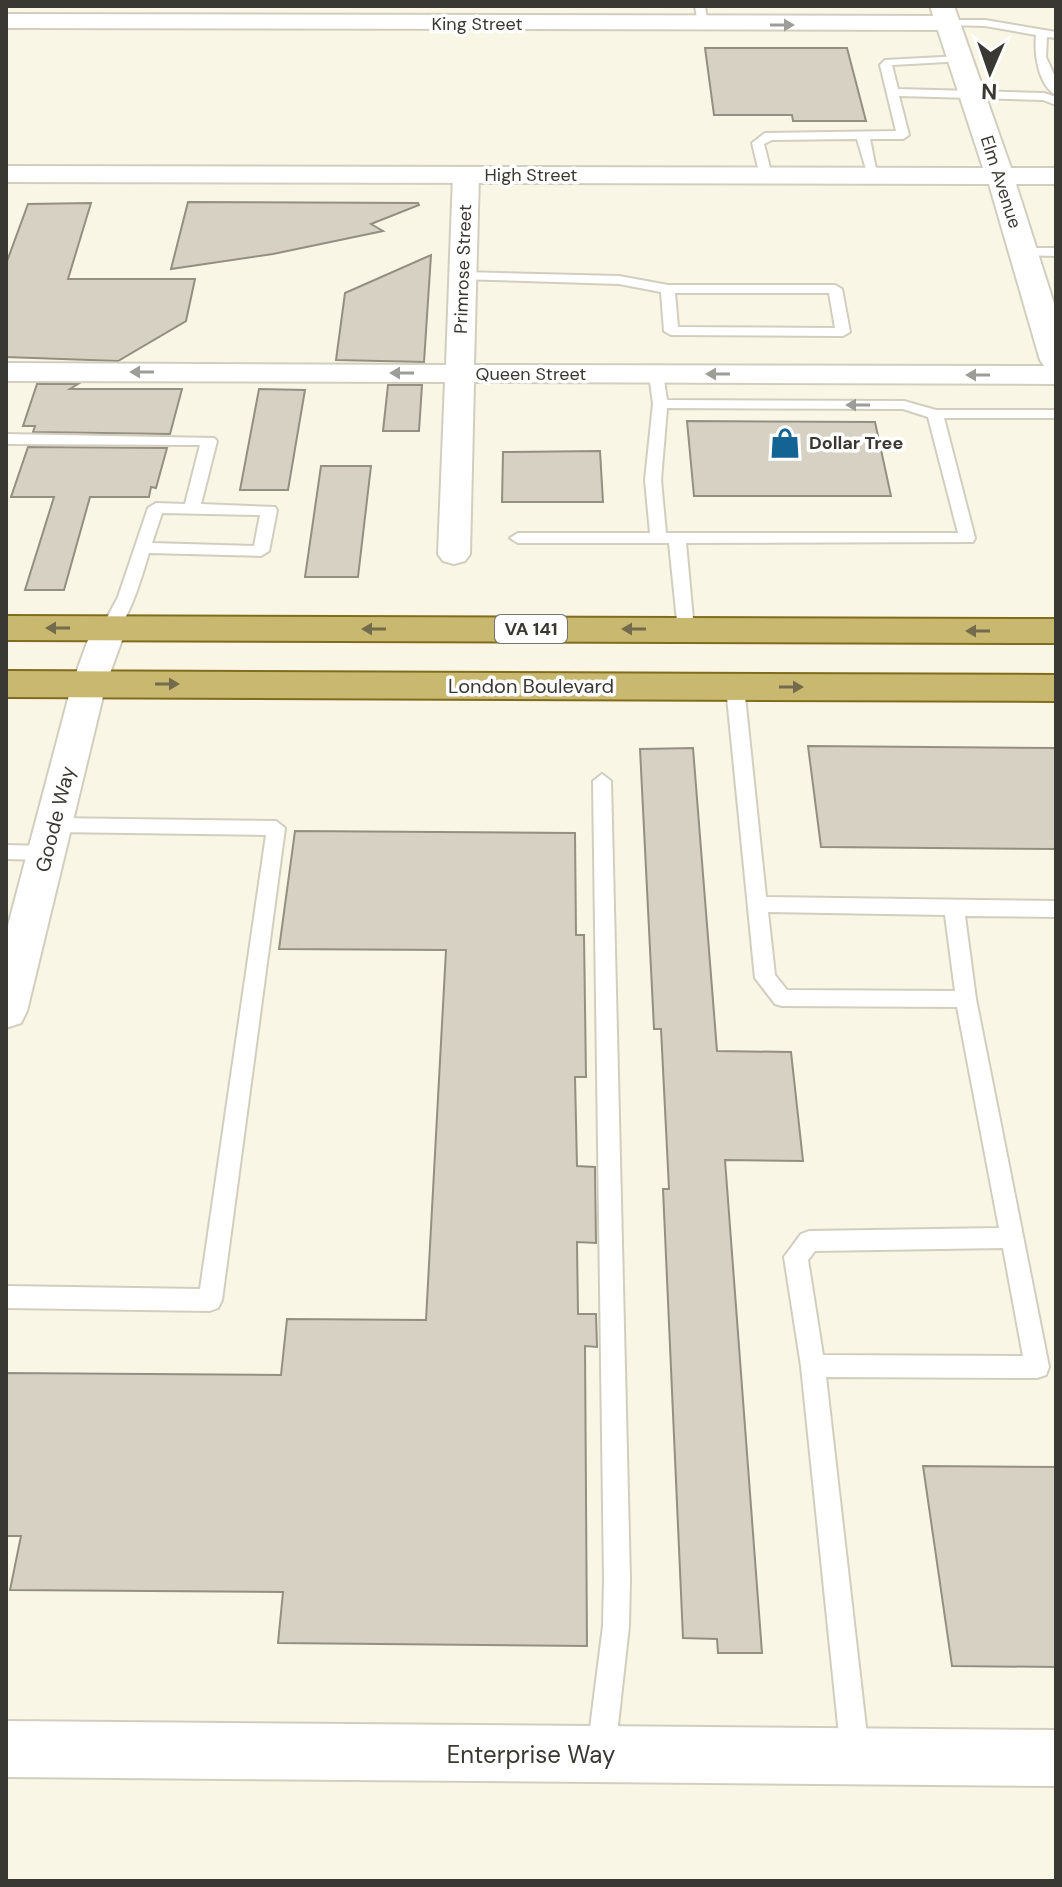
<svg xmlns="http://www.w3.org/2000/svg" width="1062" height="1887" font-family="'DM Sans',sans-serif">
<rect width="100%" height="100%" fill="#faf6e6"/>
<g fill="#d6d1c2" stroke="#938f81" stroke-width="2">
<path d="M705 48H847L866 121H793L792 115H714Z"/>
<path d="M188 202 418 203 419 205 371 224 383 231 273 254 171 269Z"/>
<path d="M91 203 68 279H195L186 321 118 361 6 357V264L28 204Z"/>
<path d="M431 255 424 362 336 360 345 293Z"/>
<path d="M37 384H78L70 389H182L170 434 33 432 35 426H23Z"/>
<path d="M388 385H422L419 431H383Z"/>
<path d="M259 389 305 390 288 490H240Z"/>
<path d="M687 421 875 422 891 496H694Z"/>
<path d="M28 447 167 448 156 488 151 487 149 497H90L64 590H25L54 497H11Z"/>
<path d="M600 451 603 502H502L503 452Z"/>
<path d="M321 466H371L358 577H305Z"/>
<path d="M808 746 1056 748V849L821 847Z"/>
<path d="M693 748 717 1051 791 1052 803 1161 725 1160 762 1653H718L717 1639 683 1638 663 1189H669L661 1029H654L640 749Z"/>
<path d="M295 831 575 833 576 935H584L586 1077H575L577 1166 595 1167 596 1243 577 1242 578 1314H596L597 1347 585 1346 587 1646 278 1643 283 1592 10 1590 21 1536H6V1373L281 1375 287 1319 426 1320 446 950 279 949Z"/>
<path d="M923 1466 1056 1467V1667L952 1666Z"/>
</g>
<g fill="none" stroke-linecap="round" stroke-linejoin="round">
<defs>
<g id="service">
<path d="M695 6H705L708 27 698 25Z"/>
<path d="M949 20H985L1056 32V38L1047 37 1046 57 1056 79V95C1038 85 1034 53 1036 35L985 26 945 25V21Z"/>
<path d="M961 56 965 57V61L892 65 898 89 1044 93 1056 97V105L1043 100 899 96 909 135 903 139H870L878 179 868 176 857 139 772 140 764 144 772 176 766 180 760 176 752 143 765 133 896 131 880 65 885 60Z"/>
<path d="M1023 248H1056V256L1018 255 1016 252Z"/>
<path d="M463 272 619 276 668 285H835L842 289 850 332 843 336 671 335 664 331 661 292 619 284 458 279V273ZM675 293H829L835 328 678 327Z"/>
<path d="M656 370 663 374 667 400 904 401 936 410H1056V418H944L975 538 973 542 686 543 694 630 686 636 678 630 669 543H518L510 538 518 533H650L645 480 653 404 649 374ZM667 408 903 409 928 417 958 533H666L661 480Z"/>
<path d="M6 434 214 438 217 441 201 504 275 507 277 510 269 551 261 556 149 553C143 572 128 629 109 635L103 633 101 629 118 597 148 508 156 503 185 504 200 445 6 444ZM162 513 260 515 254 546 152 543Z"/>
<path d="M735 681 744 687 766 897 1056 901V917L965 916 976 999 1049 1367 1046 1375 1037 1378 826 1377 869 1754 865 1764 855 1768 845 1764 841 1754 801 1366 784 1257 801 1234 809 1231 999 1228 957 1007 782 1006 775 1004 755 978 726 687ZM768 912 945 915 955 991 787 990 775 975ZM1003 1248 1023 1356 823 1355 808 1260 815 1251Z"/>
<path d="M602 774 611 781 630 1579 629 1626 615 1752 611 1762 601 1766 591 1762 587 1752 603 1626 604 1579 593 781Z"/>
<path d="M53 818 276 821 285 828 222 1300 218 1308 210 1311 6 1308V1286L200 1289 266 835 53 832 44 825Z"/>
<path d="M6 845 46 846 56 853 46 860 6 859Z"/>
</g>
<g id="minor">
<path d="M6 14 949 16 960 23 949 30 6 28Z"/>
<path d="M466 167 479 175 474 365 1056 366V384L474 382 470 554 465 561 454 564 443 561 438 554 445 382 6 381V363L446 365 453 175Z"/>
<path d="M109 618 121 621 126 629 106 684 27 1011 21 1023 6 1028V933L72 684 92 629 97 621Z"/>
<path d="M6 1721 1056 1730V1786L6 1777Z"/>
</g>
<path id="secondary" d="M930 6H954L1011 168H1056V184H1016L1056 310V369L1045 367 1040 360 989 184 6 182V166L983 168Z"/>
<g id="primary">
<path d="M6 616 1056 619V643L6 640Z"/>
<path d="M6 671 1056 675V701L6 697Z"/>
</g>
</defs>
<use href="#service" stroke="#d2cebf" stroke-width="4"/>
<use href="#minor" stroke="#d2cebf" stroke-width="4"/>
<use href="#secondary" stroke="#d2cebf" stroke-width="4"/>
<use href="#primary" stroke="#806c1d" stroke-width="4"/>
<use href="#service" fill="#fff" fill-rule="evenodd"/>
<use href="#minor" fill="#fff" fill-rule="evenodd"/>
<use href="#secondary" fill="#fff" fill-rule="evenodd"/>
<use href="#primary" fill="#c9b870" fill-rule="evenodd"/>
</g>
<defs><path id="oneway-solid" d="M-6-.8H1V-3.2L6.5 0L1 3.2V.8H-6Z" transform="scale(2)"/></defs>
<g fill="#9c9c98">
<use href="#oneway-solid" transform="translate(782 25)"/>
<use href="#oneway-solid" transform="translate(142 372) rotate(-180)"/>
<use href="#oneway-solid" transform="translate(402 373) rotate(-180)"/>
<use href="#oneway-solid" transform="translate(718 374) rotate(-180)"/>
<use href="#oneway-solid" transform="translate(978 375) rotate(-180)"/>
<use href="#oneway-solid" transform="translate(858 405) rotate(-180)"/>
</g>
<g fill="#736b4b">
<use href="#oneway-solid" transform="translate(58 628) rotate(-180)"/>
<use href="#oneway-solid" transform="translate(374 629) rotate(180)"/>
<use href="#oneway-solid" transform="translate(634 629) rotate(-180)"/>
<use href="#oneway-solid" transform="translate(978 631) rotate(-180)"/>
<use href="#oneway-solid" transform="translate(167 684)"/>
<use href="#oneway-solid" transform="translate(791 687)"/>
</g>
<defs>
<symbol id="shop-bare" viewBox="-9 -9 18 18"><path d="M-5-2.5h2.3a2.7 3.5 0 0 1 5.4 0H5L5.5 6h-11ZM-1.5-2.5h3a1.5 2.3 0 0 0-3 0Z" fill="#136395" stroke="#fff" stroke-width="2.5" paint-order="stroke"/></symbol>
</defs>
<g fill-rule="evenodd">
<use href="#shop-bare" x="763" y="421" width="44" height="44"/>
</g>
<g text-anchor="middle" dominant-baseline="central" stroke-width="7" stroke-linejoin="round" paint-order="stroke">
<g font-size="18" fill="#3a3832" stroke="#fff">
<text x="477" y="24">King Street</text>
<text x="531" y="175">High Street</text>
<text transform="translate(1001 182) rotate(72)">Elm Avenue</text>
<text transform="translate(463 269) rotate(-88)">Primrose Street</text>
<text x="531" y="374">Queen Street</text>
</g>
<g font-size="18" font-weight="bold" fill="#3a3832" stroke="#fff" text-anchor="start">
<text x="809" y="443">Dollar Tree</text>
</g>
<rect fill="#fff" stroke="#757470" stroke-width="2" x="495" y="615" width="72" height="28" rx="6"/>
<g font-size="18" font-weight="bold" fill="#3a3832">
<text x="531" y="629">VA 141</text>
</g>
<g font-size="20" fill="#3a3832" stroke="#fff">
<text x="531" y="686">London Boulevard</text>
<text transform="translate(55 819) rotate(-76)">Goode Way</text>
</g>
<g font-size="24" fill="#3a3832" stroke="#fff">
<text x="531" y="1754">Enterprise Way</text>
</g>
</g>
<rect width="1062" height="1887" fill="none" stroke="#3a3832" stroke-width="16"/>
<g transform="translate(990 72) rotate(182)" stroke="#ffffff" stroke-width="6" paint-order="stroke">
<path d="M0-6L14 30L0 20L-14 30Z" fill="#3a3832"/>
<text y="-12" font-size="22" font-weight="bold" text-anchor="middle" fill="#3a3832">N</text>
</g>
</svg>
